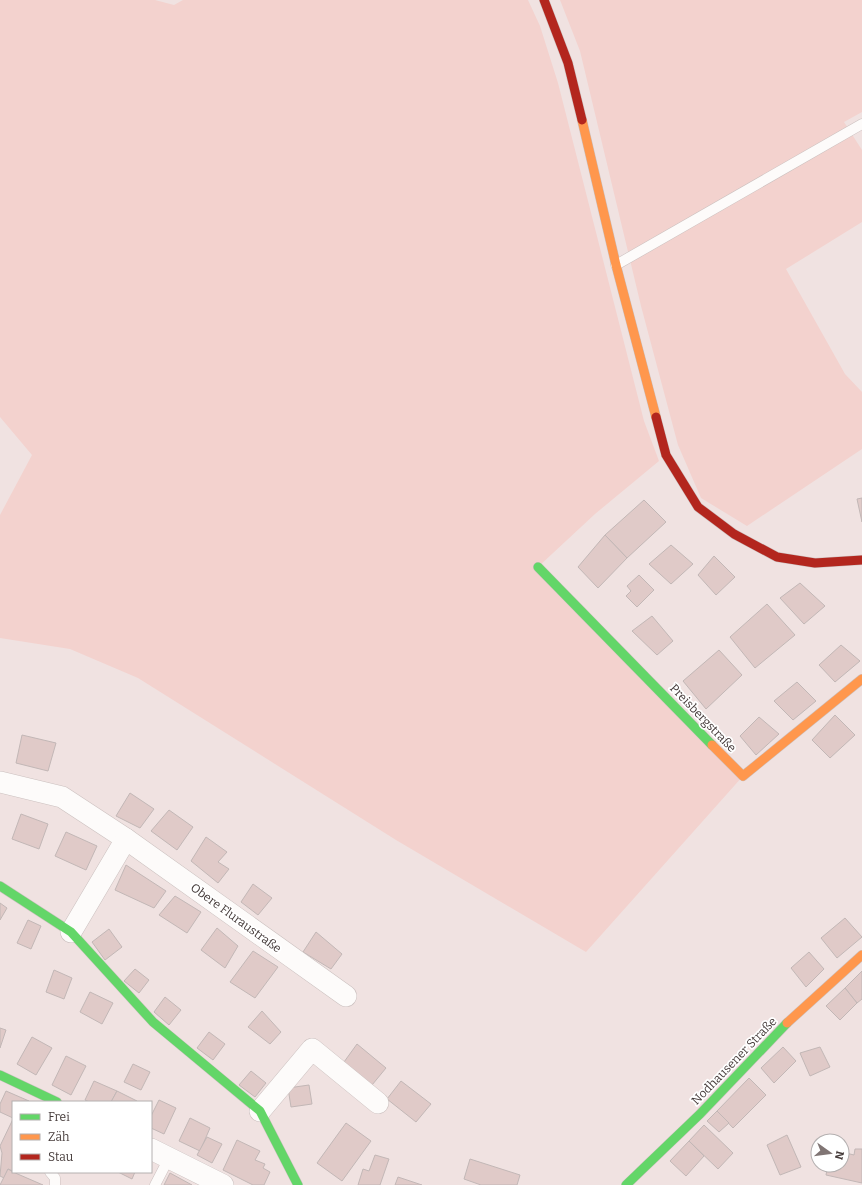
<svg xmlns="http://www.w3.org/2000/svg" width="862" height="1185" font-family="Bitter,serif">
<rect width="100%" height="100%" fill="#f0e2e1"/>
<g fill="#f3d2ce">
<path d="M0 0H155L174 5 183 0H528L540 26 558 83 644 421 659 461 595 514 538 567 743 776 586 952 396 840 138 678 70 649 0 638V515L32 455 0 417Z"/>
<path d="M560 0H862V112L844 122 862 150V222L786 269 845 374 862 392V449L747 526 701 498 678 445 641 306 580 51Z"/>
</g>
<g fill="#e0cac8" stroke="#c2b7b6">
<path d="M862 498V522L857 499Z"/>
<path d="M644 500 666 522 627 558 605 535Z"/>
<path d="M605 535 627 558 598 588 578 567Z"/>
<path d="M671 545 693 564 671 584 649 564Z"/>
<path d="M714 556 735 577 716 595 698 575Z"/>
<path d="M639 575 654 590 637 607 626 596 631 591 627 586Z"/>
<path d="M800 583 825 606 804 624 780 598Z"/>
<path d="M767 604 795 635 755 668 730 637Z"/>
<path d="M652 616 673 641 657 655 632 631Z"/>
<path d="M841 645 860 661 835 682 819 665Z"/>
<path d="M719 650 742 675 706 709 683 681Z"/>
<path d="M797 682 816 701 793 720 774 701Z"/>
<path d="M835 715 855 735 830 758 812 740Z"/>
<path d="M759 717 779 734 756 755 740 736Z"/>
<path d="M22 735 56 743 48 771 16 763Z"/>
<path d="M130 793 154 809 140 828 116 816Z"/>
<path d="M169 810 193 827 177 850 151 831Z"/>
<path d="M21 814 48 824 39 849 12 839Z"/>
<path d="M66 832 97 846 86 870 55 856Z"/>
<path d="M206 837 227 852 218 862 229 869 218 883 191 861Z"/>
<path d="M126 865 166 891 154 908 115 890Z"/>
<path d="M253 884 272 898 258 915 241 902Z"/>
<path d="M175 896 201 912 187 933 159 915Z"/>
<path d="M0 903 7 908 0 920Z"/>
<path d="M845 918 862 937 837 958 821 938Z"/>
<path d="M28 920 41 926 31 949 17 943Z"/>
<path d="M217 928 238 946 225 968 201 950Z"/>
<path d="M109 929 122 947 105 960 92 942Z"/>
<path d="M316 932 342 954 331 969 303 952Z"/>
<path d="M253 951 278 967 255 998 230 982Z"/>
<path d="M809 952 824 969 806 987 791 968Z"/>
<path d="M135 969 149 980 139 993 124 981Z"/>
<path d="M54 970 72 978 64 999 46 992Z"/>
<path d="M862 971V999L857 1003 845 988Z"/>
<path d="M845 988 857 1003 840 1020 826 1006Z"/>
<path d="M90 992 113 1003 102 1024 80 1012Z"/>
<path d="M165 997 181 1010 169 1025 154 1012Z"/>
<path d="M262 1011 281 1032 270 1044 248 1027Z"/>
<path d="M0 1028 6 1030 0 1048Z"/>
<path d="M209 1032 225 1044 213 1060 197 1048Z"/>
<path d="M32 1037 52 1048 36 1075 17 1064Z"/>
<path d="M357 1044 386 1068 372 1085 344 1062Z"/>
<path d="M783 1047 796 1061 774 1083 761 1068Z"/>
<path d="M820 1047 830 1067 810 1076 800 1053Z"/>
<path d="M66 1056 86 1066 71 1095 52 1085Z"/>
<path d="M133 1064 150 1072 141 1090 124 1082Z"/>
<path d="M251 1071 266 1083 255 1097 239 1085Z"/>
<path d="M749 1078 766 1095 733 1128 717 1111Z"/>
<path d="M94 1081 117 1091 111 1102H89L85 1100Z"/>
<path d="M401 1081 431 1104 416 1122 387 1099Z"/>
<path d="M309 1085 312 1104 291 1107 288 1088Z"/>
<path d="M6 1091 29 1101 13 1102V1118L0 1112V1104Z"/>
<path d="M117 1091 137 1101V1102H111Z"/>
<path d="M159 1100 176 1108 164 1134 151 1128V1116Z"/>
<path d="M717 1111 729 1123 719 1132 707 1121Z"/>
<path d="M190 1118 210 1128 200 1151 179 1141Z"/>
<path d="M13 1119V1171L8 1169 4 1178 0 1176 2 1153 0 1146Z"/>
<path d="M346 1123 371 1141 342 1181 317 1163Z"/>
<path d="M704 1125 733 1153 718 1169 689 1141Z"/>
<path d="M787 1135 801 1167 780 1175 767 1145Z"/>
<path d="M207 1137 222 1144 212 1163 197 1155Z"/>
<path d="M237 1140 260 1151 255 1160 265 1164 263 1168 270 1172 264 1185H253L223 1170Z"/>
<path d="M689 1141 704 1156 686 1176 670 1161Z"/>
<path d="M855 1149H862V1183L826 1175 828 1165H842V1152L854 1155Z"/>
<path d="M375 1155 389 1159 380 1185H358L363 1169 369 1171Z"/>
<path d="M470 1159 520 1175 517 1185H481L464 1179Z"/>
<path d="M8 1169 13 1172 43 1185H0Z"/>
<path d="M118 1172H135L132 1179Z"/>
<path d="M170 1173 192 1185H164Z"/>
<path d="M398 1177 422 1185H395Z"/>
</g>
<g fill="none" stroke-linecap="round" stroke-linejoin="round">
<defs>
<g id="lane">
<path d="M616 265 862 124"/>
<path d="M50 1172 55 1178V1185"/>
<path d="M155 1185 169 1158"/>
</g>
<g id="street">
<path d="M0 782 62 797 126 839 346 996"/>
<path d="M71 932 126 839"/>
<path d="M260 1111 312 1049 378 1103"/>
<path d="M151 1149 223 1185"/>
</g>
<g id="fast">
<path d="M538 567 712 745"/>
<path d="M0 886 71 932 153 1022 260 1111 298 1185"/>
<path d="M0 1075 57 1102"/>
<path d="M626 1185 700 1114 787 1023"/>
</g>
<g id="slow">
<path d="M582 120 616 265 656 417"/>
<path d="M712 745 743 776 862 679"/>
<path d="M787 1023 862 955"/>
</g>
<g id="jam">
<path d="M544 0 568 63 582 120"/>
<path d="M656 417 666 455 698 507 734 534 777 557 815 563 862 560"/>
</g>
</defs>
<use href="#lane" stroke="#cbc0bf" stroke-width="11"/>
<use href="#street" stroke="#cbc0bf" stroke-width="22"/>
<use href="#fast" stroke="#cbc0bf" stroke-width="10"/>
<use href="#slow" stroke="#cbc0bf" stroke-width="10"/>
<use href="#jam" stroke="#cbc0bf" stroke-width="10"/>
<use href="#lane" stroke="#fdfbfa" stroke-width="10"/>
<use href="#street" stroke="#fdfbfa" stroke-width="21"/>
<use href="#fast" stroke="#63d668" stroke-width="9"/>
<use href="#slow" stroke="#ff974d" stroke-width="9"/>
<use href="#jam" stroke="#b3261e" stroke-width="9"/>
</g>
<g text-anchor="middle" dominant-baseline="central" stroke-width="3.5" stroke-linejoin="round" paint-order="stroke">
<g font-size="12" fill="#443a39" stroke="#fff">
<text transform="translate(703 718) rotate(46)">Preisbergstraße</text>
<text transform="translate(236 918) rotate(36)">Obere Fluraustraße</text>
<text transform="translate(734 1061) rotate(-46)">Nodhausener Straße</text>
</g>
</g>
<rect x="12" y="1101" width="140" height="72" fill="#ffffff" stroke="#b4b0b0"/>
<rect x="20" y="1114" width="20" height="6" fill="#63d668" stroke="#b4b0b0"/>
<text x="48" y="1121" font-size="12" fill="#443a39">Frei</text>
<rect x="20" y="1134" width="20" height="6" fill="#ff974d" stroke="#b4b0b0"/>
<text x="48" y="1141" font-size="12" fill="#443a39">Zäh</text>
<rect x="20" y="1154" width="20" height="6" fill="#b3261e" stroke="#b4b0b0"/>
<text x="48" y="1161" font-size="12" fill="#443a39">Stau</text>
<g transform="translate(830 1153) rotate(104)"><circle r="19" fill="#ffffff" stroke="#b4b0b0"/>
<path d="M0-3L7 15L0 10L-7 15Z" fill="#807574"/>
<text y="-6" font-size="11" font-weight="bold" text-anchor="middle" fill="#443a39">N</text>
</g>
</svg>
